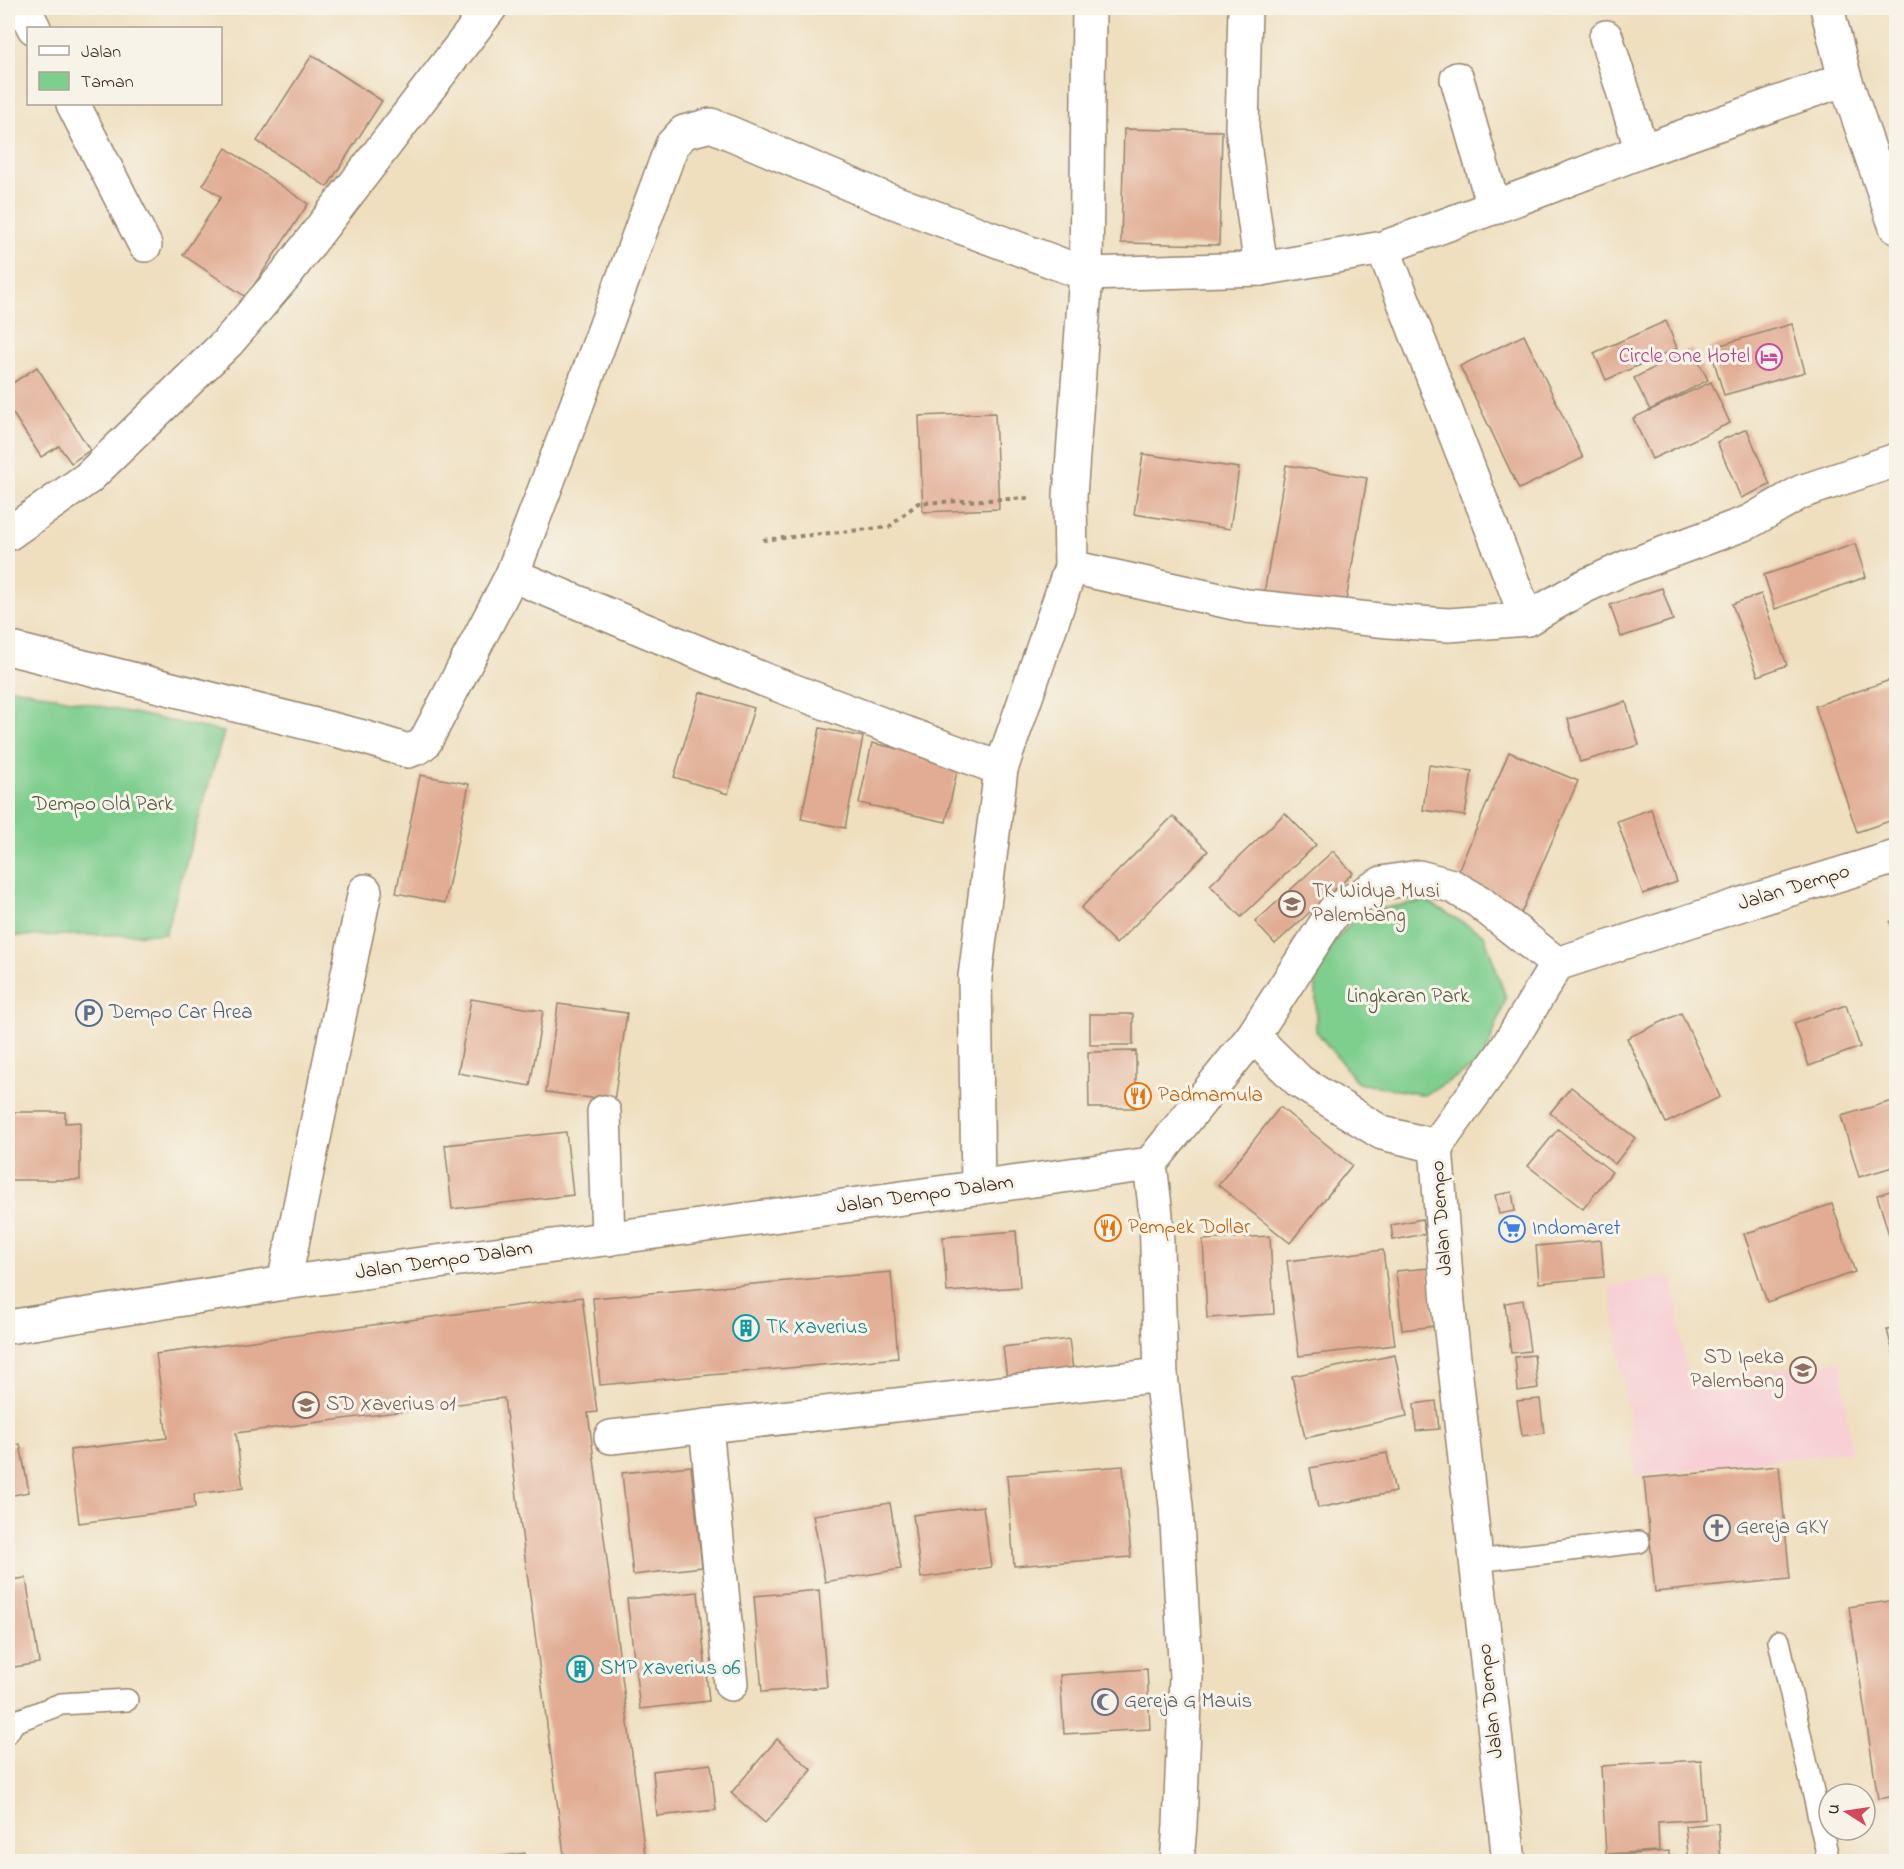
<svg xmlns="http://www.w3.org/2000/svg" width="1904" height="1869" font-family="'Indie Flower',sans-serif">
<rect width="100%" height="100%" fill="#f7f3e8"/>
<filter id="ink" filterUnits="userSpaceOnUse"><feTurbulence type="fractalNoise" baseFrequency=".0167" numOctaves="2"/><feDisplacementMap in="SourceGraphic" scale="12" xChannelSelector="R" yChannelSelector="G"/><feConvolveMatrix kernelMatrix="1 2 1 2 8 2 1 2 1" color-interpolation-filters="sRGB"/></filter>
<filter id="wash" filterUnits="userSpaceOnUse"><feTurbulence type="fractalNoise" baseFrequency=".008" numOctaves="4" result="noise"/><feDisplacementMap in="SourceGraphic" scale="24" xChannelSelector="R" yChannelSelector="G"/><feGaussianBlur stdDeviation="1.35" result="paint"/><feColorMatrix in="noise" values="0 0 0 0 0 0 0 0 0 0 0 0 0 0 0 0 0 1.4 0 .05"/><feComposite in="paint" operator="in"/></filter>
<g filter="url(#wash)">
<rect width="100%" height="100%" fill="#efdfbf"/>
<path fill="#f7cfd4" d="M1672 1277 1687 1379 1841 1361 1851 1451 1636 1476 1610 1286Z"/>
<g fill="#7ece8e" stroke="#5c7c56" stroke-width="1.5">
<path d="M8 687 224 732 165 934 8 936Z"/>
<path d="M1426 901 1484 935 1506 998 1483 1062 1424 1095 1358 1083 1316 1031V963L1360 912Z"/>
</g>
<g id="blocks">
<g fill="#e1ac93">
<path d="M312 55 382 101 327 187 257 141Z"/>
<path d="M1124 129 1222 131 1219 245 1121 243Z"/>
<path d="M226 148 308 204 246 297 183 255 221 197 203 185Z"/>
<path d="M1666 321 1677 348 1606 380 1594 353Z"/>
<path d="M1792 324 1805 372 1724 395 1710 348Z"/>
<path d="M1524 335 1583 458 1519 489 1460 366Z"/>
<path d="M1692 348 1708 380 1650 410 1634 378Z"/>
<path d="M37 367 90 450 71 463 59 446 41 457 8 406V386Z"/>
<path d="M1711 382 1730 423 1652 459 1633 418Z"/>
<path d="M995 413 999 509 923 512 919 416Z"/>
<path d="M1747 429 1770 485 1741 498 1717 442Z"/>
<path d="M1143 454 1239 468 1230 529 1134 514Z"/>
<path d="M1286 465 1367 478 1345 607 1264 594Z"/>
<path d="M1855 544 1866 577 1775 609 1764 575Z"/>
<path d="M1662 588 1673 620 1621 637 1610 605Z"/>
<path d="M1761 594 1787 665 1758 676 1732 604Z"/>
<path d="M1896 678V819L1857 832 1815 706Z"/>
<path d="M700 692 754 708 728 794 674 777Z"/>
<path d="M1626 702 1639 745 1580 762 1568 719Z"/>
<path d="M820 728 863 737 845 828 801 819Z"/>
<path d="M872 743 959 762 946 822 859 803Z"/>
<path d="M1509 752 1578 781 1519 918 1457 874Z"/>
<path d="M1429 765 1472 771 1465 816 1423 810Z"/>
<path d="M420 775 469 784 445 903 396 893Z"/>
<path d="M1651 809 1677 882 1643 894 1617 821Z"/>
<path d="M1285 813 1316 845 1241 917 1210 885Z"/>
<path d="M1173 816 1208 851 1116 944 1081 908Z"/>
<path d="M1333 851 1353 873 1275 944 1255 922Z"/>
<path d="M1896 919V940L1890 922Z"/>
<path d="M471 999 543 1011 530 1086 458 1073Z"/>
<path d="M558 1004 627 1013 614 1101 546 1092Z"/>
<path d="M1846 1005 1860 1047 1809 1066 1794 1023Z"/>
<path d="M1681 1013 1720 1097 1666 1123 1627 1038Z"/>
<rect x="1090" y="1014" width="43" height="31"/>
<path d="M1136 1051V1108H1089L1088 1052Z"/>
<path d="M1571 1087 1635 1138 1615 1164 1550 1113Z"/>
<path d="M1896 1100V1166L1859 1177 1841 1116Z"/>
<path d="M1280 1107 1352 1165 1290 1243 1218 1185Z"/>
<path d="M8 1112H65V1123L80 1122V1180H8Z"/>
<path d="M1558 1129 1612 1172 1583 1209 1528 1166Z"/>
<path d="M566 1132 573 1195 452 1209 445 1145Z"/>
<path d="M1896 1189V1258L1877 1195Z"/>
<path d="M1512 1192 1515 1211 1499 1214 1495 1195Z"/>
<path d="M1832 1204 1855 1272 1767 1302 1744 1234Z"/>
<path d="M1422 1219 1425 1234 1393 1240 1391 1225Z"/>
<path d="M1016 1231 1020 1287 947 1292 943 1237Z"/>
<path d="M1270 1236 1274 1314 1207 1318 1203 1240Z"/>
<path d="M1601 1240 1604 1277 1539 1283 1536 1246Z"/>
<path d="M1383 1250 1395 1345 1299 1356 1287 1261Z"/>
<path d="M1429 1268 1435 1326 1402 1330 1396 1271Z"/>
<path d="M891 1272 898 1358 600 1385 593 1298Z"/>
<path d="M582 1297 597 1412 588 1413 645 1855 596 1862H565L504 1398 236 1433 243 1488 194 1494 195 1508 79 1523 70 1450 167 1438 156 1354Z"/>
<path d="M1523 1300 1530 1351 1511 1353 1505 1303Z"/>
<path d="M1896 1328V1363L1887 1330Z"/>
<path d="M1069 1339 1074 1378 1008 1387 1003 1347Z"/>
<path d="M1395 1355 1407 1416 1305 1438 1292 1376Z"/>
<path d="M1534 1355 1538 1388 1518 1391 1515 1357Z"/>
<path d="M1540 1399 1544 1433 1522 1436 1517 1401Z"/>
<path d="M1436 1401 1439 1429 1416 1431 1414 1404Z"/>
<path d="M20 1444 29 1492 8 1496V1446Z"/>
<path d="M1387 1453 1395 1492 1318 1508 1310 1468Z"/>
<path d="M691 1466 702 1567 633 1575 622 1473Z"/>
<path d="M1123 1466 1131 1557 1014 1566 1007 1475Z"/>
<path d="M1779 1466 1790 1579 1655 1592 1644 1478Z"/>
<path d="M890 1503 901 1569 825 1582 813 1515Z"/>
<path d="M983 1506 991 1567 921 1578 913 1515Z"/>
<path d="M26 1578 39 1663 8 1668V1580Z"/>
<path d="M819 1590 827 1687 762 1692 754 1596Z"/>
<path d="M698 1592 709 1701 640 1709 627 1599Z"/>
<path d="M1896 1600V1796L1878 1799 1849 1607Z"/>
<path d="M1147 1669 1150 1729 1064 1734 1060 1675Z"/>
<path d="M777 1739 812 1770 765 1823 731 1793Z"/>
<path d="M1701 1760 1705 1819 1658 1822 1659 1851 1606 1854 1601 1766Z"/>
<path d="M711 1764 716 1810 657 1816 653 1771Z"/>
<path d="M1718 1823 1721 1862H1689L1685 1826Z"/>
<path d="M1669 1851V1862H1594V1857Z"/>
<path d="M525 1853 526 1862H477V1860Z"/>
</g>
</g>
</g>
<g filter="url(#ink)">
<use href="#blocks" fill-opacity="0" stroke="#95846e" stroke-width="1.5"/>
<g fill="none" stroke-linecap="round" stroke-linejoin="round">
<defs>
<g id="service">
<path d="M1476 1561 1639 1542"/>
<path d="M1779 1641 1829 1862"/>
<path d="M8 1732 14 1722 61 1704 127 1700"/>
</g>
<g id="minor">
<path d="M24 8 34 28"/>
<path d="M1245 8 1242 128 1261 269"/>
<path d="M1606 37 1642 151"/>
<path d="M1457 79 1494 208"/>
<path d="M73 104 145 245"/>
<path d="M1383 248 1527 619"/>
<path d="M8 534 88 478 228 342 286 274 490 8"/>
<path d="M1071 567 1247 606 1388 621 1449 625 1527 619 1583 587 1627 567 1749 522 1801 492 1896 460"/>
<path d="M512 575 570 423 672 145 684 132 711 125 878 196 1086 274 1261 269 1383 248 1538 191 1642 151 1845 79"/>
<path d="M8 648 363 737 408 751 419 747 425 742 512 575 765 680 1001 769"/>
<path d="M1253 1036 1300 1082 1382 1133 1436 1146"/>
<path d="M604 1112 608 1239"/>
<path d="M1150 1164 1156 1215 1161 1375 1176 1506 1186 1677 1180 1825 1177 1862"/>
<path d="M1150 1164 1253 1036 1334 911 1382 883 1419 877 1452 886 1478 901 1557 964"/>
<path d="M978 1188 975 977 1001 769 1071 567 1070 496 1086 274 1089 8"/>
<path d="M284 1283 365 891"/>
<path d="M8 1327 284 1283 1150 1164"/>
<path d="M706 1426 731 1684"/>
<path d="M611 1437 1161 1375"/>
<path d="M1509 1862 1448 1303 1436 1146 1504 1052 1557 964 1739 905 1896 857"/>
</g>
<path id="tertiary" d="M1827 8 1845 79 1896 227"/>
</defs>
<use href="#service" stroke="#95846e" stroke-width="24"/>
<use href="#minor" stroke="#95846e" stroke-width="36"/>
<use href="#tertiary" stroke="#95846e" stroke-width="36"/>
<path stroke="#95846e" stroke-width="4" stroke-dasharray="4.5 4.5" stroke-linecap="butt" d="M763 540 889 527 918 503 1031 498"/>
<use href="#service" stroke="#fff" stroke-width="21"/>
<use href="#minor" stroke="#fff" stroke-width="33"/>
<use href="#tertiary" stroke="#fff" stroke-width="33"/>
</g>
</g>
<defs>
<symbol id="hotel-ring" viewBox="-11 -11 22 22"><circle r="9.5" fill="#f7f3e8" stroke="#d1479c" stroke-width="1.5"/><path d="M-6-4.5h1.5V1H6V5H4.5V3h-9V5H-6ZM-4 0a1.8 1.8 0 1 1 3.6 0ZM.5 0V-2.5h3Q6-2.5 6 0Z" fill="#d1479c"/></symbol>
<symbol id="school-ring" viewBox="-11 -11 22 22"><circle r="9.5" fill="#f7f3e8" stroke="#8d6e63" stroke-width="1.5"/><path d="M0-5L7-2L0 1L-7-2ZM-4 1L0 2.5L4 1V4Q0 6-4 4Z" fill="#8d6e63"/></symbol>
<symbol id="parking-ring" viewBox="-11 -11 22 22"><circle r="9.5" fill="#f7f3e8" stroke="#5c6f8a" stroke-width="1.5"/><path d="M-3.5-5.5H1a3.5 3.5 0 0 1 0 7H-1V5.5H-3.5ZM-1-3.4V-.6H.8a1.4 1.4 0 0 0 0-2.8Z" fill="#5c6f8a"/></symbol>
<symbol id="restaurant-ring" viewBox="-11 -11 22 22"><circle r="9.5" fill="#f7f3e8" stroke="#e8710a" stroke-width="1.5"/><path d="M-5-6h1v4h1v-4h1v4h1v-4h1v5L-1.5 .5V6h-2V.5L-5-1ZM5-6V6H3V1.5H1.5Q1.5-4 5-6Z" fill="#e8710a"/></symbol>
<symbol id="supermarket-ring" viewBox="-11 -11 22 22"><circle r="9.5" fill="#f7f3e8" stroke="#3f7fe0" stroke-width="1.5"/><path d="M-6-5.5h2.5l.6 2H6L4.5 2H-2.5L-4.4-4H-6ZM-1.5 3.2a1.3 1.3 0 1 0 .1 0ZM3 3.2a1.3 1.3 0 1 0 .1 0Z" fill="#3f7fe0"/></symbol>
<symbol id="building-ring" viewBox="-11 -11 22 22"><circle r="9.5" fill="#f7f3e8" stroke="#0f9aa8" stroke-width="1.5"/><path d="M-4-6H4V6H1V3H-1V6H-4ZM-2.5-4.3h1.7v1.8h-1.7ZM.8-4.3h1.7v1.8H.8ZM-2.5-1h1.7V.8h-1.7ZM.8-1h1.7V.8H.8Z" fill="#0f9aa8"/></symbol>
<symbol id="church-ring" viewBox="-11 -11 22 22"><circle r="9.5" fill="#f7f3e8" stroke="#6b7280" stroke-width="1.5"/><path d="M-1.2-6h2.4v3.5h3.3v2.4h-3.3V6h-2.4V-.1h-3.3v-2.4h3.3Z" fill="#6b7280"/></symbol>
<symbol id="mosque-ring" viewBox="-11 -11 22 22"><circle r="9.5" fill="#f7f3e8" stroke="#6b7280" stroke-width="1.5"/><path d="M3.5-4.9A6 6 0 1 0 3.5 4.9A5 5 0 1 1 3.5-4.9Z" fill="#6b7280"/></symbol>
</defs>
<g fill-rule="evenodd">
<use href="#hotel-ring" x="1754" y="342" width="30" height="30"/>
<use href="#school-ring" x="1277" y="889" width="30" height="30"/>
<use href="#parking-ring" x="74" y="998" width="30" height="30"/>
<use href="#restaurant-ring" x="1123" y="1081" width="30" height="30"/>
<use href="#restaurant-ring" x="1093" y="1213" width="30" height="30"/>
<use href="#supermarket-ring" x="1497" y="1214" width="30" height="30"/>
<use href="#building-ring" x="731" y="1313" width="30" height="30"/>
<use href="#school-ring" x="1788" y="1355" width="30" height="30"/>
<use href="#school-ring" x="291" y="1390" width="30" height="30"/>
<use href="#church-ring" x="1702" y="1513" width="30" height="30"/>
<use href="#building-ring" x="565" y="1654" width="30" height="30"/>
<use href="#mosque-ring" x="1090" y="1687" width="30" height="30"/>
</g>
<g text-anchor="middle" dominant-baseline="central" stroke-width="6" stroke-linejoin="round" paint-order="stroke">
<g font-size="21" fill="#b23c85" stroke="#f7f3e8" text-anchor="end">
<text x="1750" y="357">Circle One Hotel</text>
</g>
<g font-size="21" fill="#4f5b40" stroke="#f7f3e8">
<text x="103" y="805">Dempo Old Park</text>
<text x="1408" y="997">Lingkaran Park</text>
</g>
<g font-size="21" fill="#3b2a1e" stroke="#f7f3e8">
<text transform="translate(1794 888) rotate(-17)">Jalan Dempo</text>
<text transform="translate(925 1195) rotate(-8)">Jalan Dempo Dalam</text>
<text transform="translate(1442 1218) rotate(-94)">Jalan Dempo</text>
<text transform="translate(444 1261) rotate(-8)">Jalan Dempo Dalam</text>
<text transform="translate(1491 1701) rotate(-96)">Jalan Dempo</text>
</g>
<g font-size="21" fill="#785e54" stroke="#f7f3e8" text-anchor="start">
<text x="1312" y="892">TK Widya Musi<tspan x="1312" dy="24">Palembang</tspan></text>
<text x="1784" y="1358" text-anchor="end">SD Ipeka<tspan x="1784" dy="24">Palembang</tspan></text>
<text x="326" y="1405">SD Xaverius 01</text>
</g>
<g font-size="21" fill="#4e5e75" stroke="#f7f3e8" text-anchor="start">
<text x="109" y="1013">Dempo Car Area</text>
</g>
<g font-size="21" fill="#c56008" stroke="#f7f3e8" text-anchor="start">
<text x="1158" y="1096">Padmamula</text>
<text x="1128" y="1228">Pempek Dollar</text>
</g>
<g font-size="21" fill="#366cbe" stroke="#f7f3e8" text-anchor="start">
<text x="1532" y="1229">Indomaret</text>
</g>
<g font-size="21" fill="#0d838f" stroke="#f7f3e8" text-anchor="start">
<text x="766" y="1328">TK Xaverius</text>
<text x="600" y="1669">SMP Xaverius 06</text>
</g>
<g font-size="21" fill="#5b616d" stroke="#f7f3e8" text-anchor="start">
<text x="1736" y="1528">Gereja GKY</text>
<text x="1124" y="1702">Gereja G Mauis</text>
</g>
</g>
<rect width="1904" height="1869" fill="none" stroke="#f7f3e8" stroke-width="30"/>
<rect x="27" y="27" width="195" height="78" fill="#f7f3e8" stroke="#aca397" stroke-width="1.5"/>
<rect x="39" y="46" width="30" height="9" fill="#ffffff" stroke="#aca397" stroke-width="1.5"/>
<text x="81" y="57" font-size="18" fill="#3b2a1e">Jalan</text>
<rect x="39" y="72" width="30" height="18" fill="#7ece8e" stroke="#aca397" stroke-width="1.5"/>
<text x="81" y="87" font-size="18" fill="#3b2a1e">Taman</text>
<g transform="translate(1847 1812) rotate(282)"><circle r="28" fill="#f7f3e8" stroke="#aca397" stroke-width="1.5"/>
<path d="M0-4.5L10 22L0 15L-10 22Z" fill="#d1495b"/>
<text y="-9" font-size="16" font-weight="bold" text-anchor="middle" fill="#3b2a1e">U</text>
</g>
</svg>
